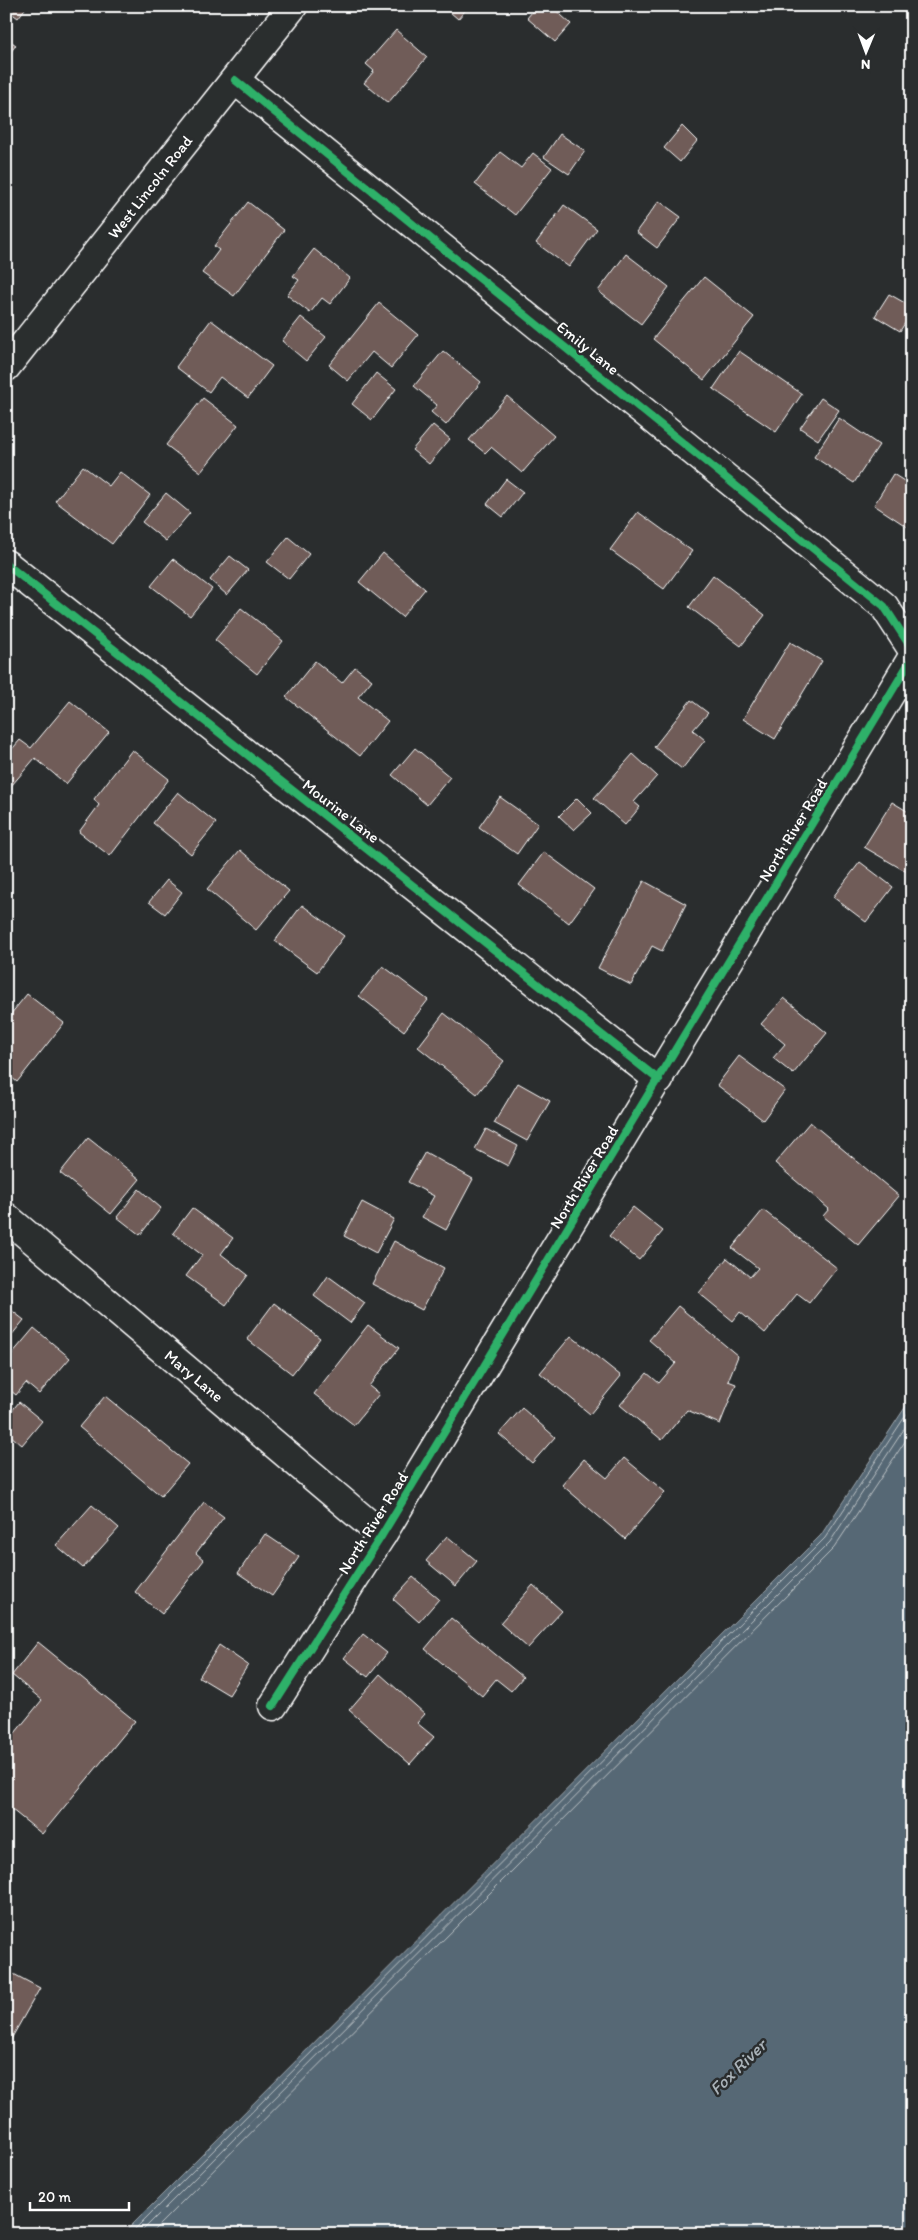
<svg xmlns="http://www.w3.org/2000/svg" width="918" height="2240" font-family="Itim,sans-serif">
<rect width="100%" height="100%" fill="#2a2d2e"/>
<filter id="ink" filterUnits="userSpaceOnUse"><feTurbulence type="fractalNoise" baseFrequency=".02" numOctaves="2"/><feDisplacementMap in="SourceGraphic" scale="10" xChannelSelector="R" yChannelSelector="G"/><feConvolveMatrix kernelMatrix="1 2 1 2 8 2 1 2 1" color-interpolation-filters="sRGB"/></filter>
<g filter="url(#ink)">
<path fill="#576874" stroke="#9aa4ac" d="M912 1397V2234H123L821 1535Z"/>
<g fill="none" stroke-linecap="round" stroke-linejoin="round">
<g stroke="#bcc3c7" stroke-width="1">
<path d="M130 2234 825 1538 912 1406"/>
<path d="M139 2234 830 1542 912 1417"/>
<path d="M150 2234 834 1548 912 1431"/>
</g>
</g>
<g fill="#6f5c58" stroke="#fff">
<path d="M6 6H27L18 18 6 9Z"/>
<path d="M443 6H469L458 19Z"/>
<path d="M537 6H551L571 24 555 42 527 18Z"/>
<path d="M569 6H585L579 14Z"/>
<path d="M396 30 427 57 388 103 364 83 374 71 366 64Z"/>
<path d="M6 38 16 45 6 58Z"/>
<path d="M682 126 697 141 680 162 664 148Z"/>
<path d="M560 134 585 151 569 174 544 157Z"/>
<path d="M500 152 521 168 533 153 552 168 515 215 475 184Z"/>
<path d="M659 201 681 217 657 248 636 232Z"/>
<path d="M248 202 284 230 234 296 202 273 219 250 214 246Z"/>
<path d="M564 205 597 229 569 267 536 243Z"/>
<path d="M314 249 350 278 330 304 322 298 310 313 287 295 299 280 293 276Z"/>
<path d="M626 254 669 287 641 324 598 291Z"/>
<path d="M704 277 754 317 704 380 653 339Z"/>
<path d="M889 294 912 307V312L900 331 875 316Z"/>
<path d="M379 303 418 335 391 368 372 352 348 381 329 365Z"/>
<path d="M301 317 326 337 306 361 282 341Z"/>
<path d="M211 320 272 366 248 398 220 377 209 392 176 367Z"/>
<path d="M443 351 481 382 446 425 431 412 437 405 414 386Z"/>
<path d="M739 351 802 394 776 432 713 389Z"/>
<path d="M376 373 396 389 372 420 352 404Z"/>
<path d="M507 396 554 436 522 473 491 447 485 453 469 440Z"/>
<path d="M203 398 238 425 201 472 166 445Z"/>
<path d="M821 398 839 410 818 440 800 428Z"/>
<path d="M839 418 879 445 854 483 814 457Z"/>
<path d="M433 425 450 439 429 464 412 450Z"/>
<path d="M83 466 109 486 120 472 150 495 112 544 55 501Z"/>
<path d="M893 474 912 486V530L874 505Z"/>
<path d="M506 479 523 492 503 517 487 504Z"/>
<path d="M166 493 190 513 166 541 142 522Z"/>
<path d="M638 512 692 551 664 589 610 550Z"/>
<path d="M288 537 309 554 289 579 267 562Z"/>
<path d="M383 553 425 589 402 617 359 582Z"/>
<path d="M230 556 248 570 227 595 210 580Z"/>
<path d="M173 559 212 589 190 616 151 586Z"/>
<path d="M713 575 765 615 741 646 689 607Z"/>
<path d="M241 608 283 641 257 674 215 640Z"/>
<path d="M790 642 822 661 775 739 743 719Z"/>
<path d="M315 661 342 683 355 667 372 680 358 697 388 721 360 756 286 697Z"/>
<path d="M691 700 708 713 693 730 705 740 682 769 654 747Z"/>
<path d="M70 701 109 732 66 784 35 758 6 792V756L20 740 31 748Z"/>
<path d="M415 748 450 777 427 805 392 775Z"/>
<path d="M132 750 169 779 110 856 79 832 99 805 94 799Z"/>
<path d="M633 754 657 776 634 802 640 807 625 825 594 798Z"/>
<path d="M178 792 216 823 191 854 153 823Z"/>
<path d="M500 797 538 824 517 854 479 827Z"/>
<path d="M577 798 592 813 574 830 559 816Z"/>
<path d="M892 802 912 814V875L864 847Z"/>
<path d="M240 850 289 891 256 930 207 889Z"/>
<path d="M544 852 594 889 569 923 519 885Z"/>
<path d="M860 862 893 887 866 922 833 897Z"/>
<path d="M167 880 182 892 165 914 149 902Z"/>
<path d="M644 881 686 904 662 951 652 946 631 985 598 968Z"/>
<path d="M302 905 344 936 317 972 275 941Z"/>
<path d="M383 966 428 1000 404 1031 359 996Z"/>
<path d="M27 994 64 1023 17 1082 6 1073V1020Z"/>
<path d="M784 998 827 1033 793 1074 773 1058 785 1044 761 1024Z"/>
<path d="M444 1013 504 1061 477 1094 418 1047Z"/>
<path d="M739 1056 785 1090 763 1120 717 1085Z"/>
<path d="M518 1083 550 1101 527 1141 494 1123Z"/>
<path d="M810 1122 899 1196 858 1245 823 1216 829 1209 775 1163Z"/>
<path d="M486 1129 518 1146 508 1166 475 1149Z"/>
<path d="M88 1138 140 1179 111 1214 60 1173Z"/>
<path d="M425 1152 473 1179 446 1230 422 1217 434 1196 408 1182Z"/>
<path d="M139 1189 161 1208 140 1235 117 1217Z"/>
<path d="M362 1202 394 1219 376 1253 344 1236Z"/>
<path d="M633 1207 663 1231 639 1260 609 1236Z"/>
<path d="M192 1208 233 1238 221 1254 248 1275 226 1305 186 1276 202 1255 173 1233Z"/>
<path d="M763 1210 837 1268 809 1303 797 1294 765 1333 740 1312 733 1321 699 1293 727 1258 750 1277 758 1268 732 1248Z"/>
<path d="M394 1241 444 1268 422 1310 372 1284Z"/>
<path d="M328 1276 365 1303 350 1323 314 1296Z"/>
<path d="M274 1303 320 1338 292 1374 247 1339Z"/>
<path d="M6 1306 24 1320 6 1342Z"/>
<path d="M678 1306 738 1356 728 1381 736 1384 720 1424 687 1410 662 1440 620 1405 647 1373 659 1383 676 1363 649 1340Z"/>
<path d="M368 1325 399 1348 369 1386 379 1394 354 1425 314 1394Z"/>
<path d="M34 1328 70 1358 39 1394 26 1383 16 1395 6 1387V1361Z"/>
<path d="M571 1336 621 1376 590 1414 540 1373Z"/>
<path d="M105 1396 188 1464 161 1496 79 1427Z"/>
<path d="M19 1402 42 1421 22 1445 6 1432V1418Z"/>
<path d="M522 1408 555 1437 532 1463 499 1434Z"/>
<path d="M624 1458 665 1492 625 1539 562 1485 584 1459 607 1478Z"/>
<path d="M204 1502 224 1517 196 1553 204 1560 162 1614 135 1592Z"/>
<path d="M92 1505 119 1528 83 1568 56 1545Z"/>
<path d="M265 1534 299 1557 272 1596 238 1573Z"/>
<path d="M447 1536 477 1561 456 1586 426 1561Z"/>
<path d="M413 1577 439 1599 419 1622 393 1599Z"/>
<path d="M533 1585 562 1611 528 1648 500 1623Z"/>
<path d="M451 1618 523 1677 511 1691 496 1679 482 1696 425 1649Z"/>
<path d="M363 1634 387 1653 368 1677 344 1658Z"/>
<path d="M38 1642 135 1721 42 1834 6 1805V1744L42 1700 12 1675Z"/>
<path d="M219 1645 248 1665 229 1695 199 1677Z"/>
<path d="M380 1674 425 1714 417 1723 434 1737 410 1764 349 1710Z"/>
<path d="M6 1970 40 1988 6 2048Z"/>
</g>
<g fill="none" stroke-linecap="round" stroke-linejoin="round">
<defs>
<g id="street">
<path d="M235 80 884 606 912 649"/>
<path d="M6 564 659 1080"/>
<path d="M6 1217 382 1535"/>
<path d="M273 1706 382 1535 912 658"/>
</g>
<path id="secondary" d="M6 367 293 6"/>
</defs>
<use href="#street" stroke="#fff" stroke-width="31"/>
<use href="#secondary" stroke="#fff" stroke-width="31"/>
<use href="#street" stroke="#2a2d2e" stroke-width="28"/>
<use href="#secondary" stroke="#2a2d2e" stroke-width="28"/>
<defs>
<g id="cycleway">
<path d="M235 80 884 606 912 649"/>
<path d="M6 564 659 1080"/>
<path d="M273 1706 382 1535 912 658"/>
</g>
</defs>
<use href="#cycleway" stroke="#2a2d2e" stroke-width="11"/>
<use href="#cycleway" stroke="#2db169" stroke-width="8"/>
</g>
</g>
<g text-anchor="middle" dominant-baseline="central" stroke-width="5" stroke-linejoin="round" paint-order="stroke">
<g font-size="16" fill="#fff" stroke="#2a2d2e">
<text transform="translate(150 187) rotate(-52)">West Lincoln Road</text>
<text transform="translate(588 348) rotate(39)">Emily Lane</text>
<text transform="translate(341 811) rotate(38)">Mourine Lane</text>
<text transform="translate(793 830) rotate(-59)">North River Road</text>
<text transform="translate(584 1177) rotate(-59)">North River Road</text>
<text transform="translate(194 1376) rotate(40)">Mary Lane</text>
<text transform="translate(373 1523) rotate(-58)">North River Road</text>
</g>
<g font-size="18" font-style="italic" fill="#abb4ba" stroke="#2a2d2e">
<text transform="translate(738 2067) rotate(-44)">Fox River</text>
</g>
</g>
<rect width="918" height="2240" fill="none" stroke="#2a2d2e" stroke-width="25"/>
<rect x="12" y="12" width="893" height="2215" fill="none" stroke="#fff" stroke-width="2" filter="url(#ink)"/>
<g transform="translate(866 52) rotate(181)" stroke="#2a2d2e" stroke-width="4" paint-order="stroke">
<path d="M0-4L9 19L0 12L-9 19Z" fill="#ffffff"/>
<text y="-8" font-size="14" font-weight="bold" text-anchor="middle" fill="#ffffff">N</text>
</g>
<path d="M30 2202v8h99v-8" fill="none" stroke="#ffffff" stroke-width="2.5"/>
<text x="38" y="2202" font-size="15" fill="#ffffff" stroke="#2a2d2e" stroke-width="4" paint-order="stroke">20 m</text>
</svg>
